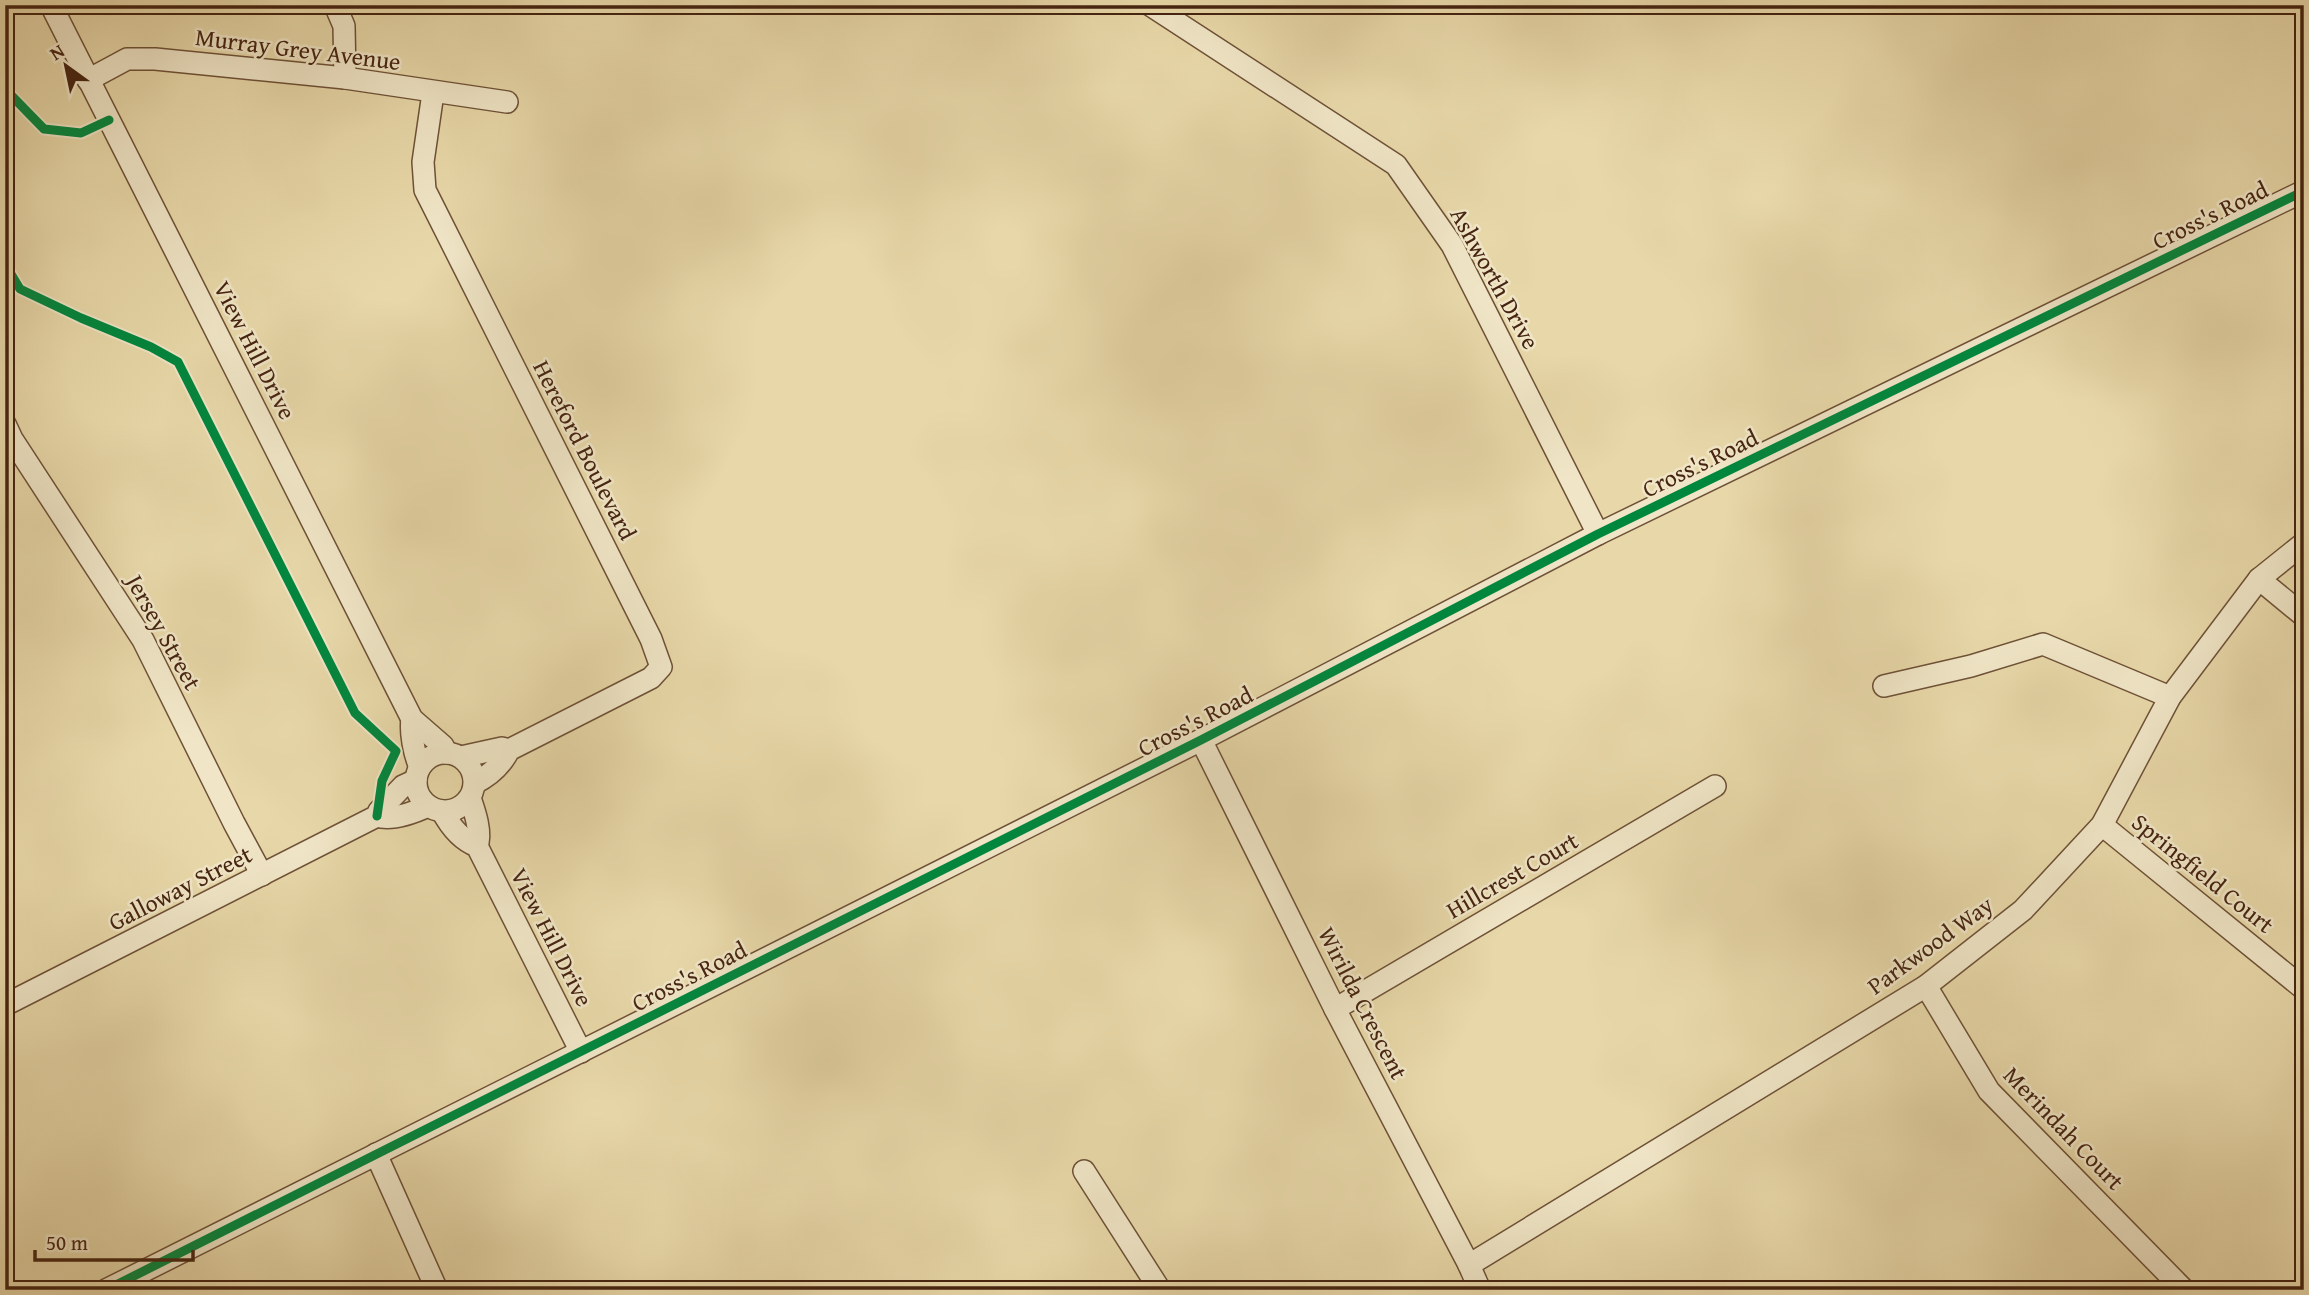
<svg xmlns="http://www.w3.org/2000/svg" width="2309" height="1295" font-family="'Gentium Book Plus',serif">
<rect width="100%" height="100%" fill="#e8d8a9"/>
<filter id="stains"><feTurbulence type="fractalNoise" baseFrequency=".00286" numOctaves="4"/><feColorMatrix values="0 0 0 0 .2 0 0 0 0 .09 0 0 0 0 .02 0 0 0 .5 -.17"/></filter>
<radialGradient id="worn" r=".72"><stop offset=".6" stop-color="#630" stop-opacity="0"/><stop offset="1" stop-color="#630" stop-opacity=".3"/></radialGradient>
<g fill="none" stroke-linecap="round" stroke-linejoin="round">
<defs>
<g id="minor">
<path d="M51 5 412 719 443 746 446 753"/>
<path d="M335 5 344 26 345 78"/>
<path d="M1150 5 1396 165 1452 245 1598 534"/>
<path d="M88 80 127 59H155L345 78 507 102"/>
<path d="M433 93 423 162 425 190 651 639 661 667 651 678 509 750C502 764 489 776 475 783"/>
<path d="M5 424 12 439 143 640 234 823 262 875"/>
<path d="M2259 579 2304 616"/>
<path d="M1884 686 1971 666 2043 644 2170 697"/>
<path d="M412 719C410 732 414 754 420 767"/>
<path d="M1201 740 1335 1009 1469 1265 1480 1290"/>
<circle cx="445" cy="782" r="29"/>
<path d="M461 757 502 748 509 750"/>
<path d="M470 798C475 812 482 833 477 846"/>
<path d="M442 811C450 826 461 840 477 846L581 1052"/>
<path d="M377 816C392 821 415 812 428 806"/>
<path d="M2102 825 2304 989"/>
<path d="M1926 986 1989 1091 2184 1290"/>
<path d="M5 1005 377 816 379 811 403 786 416 780"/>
<path d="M1335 1009 1715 786"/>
<path d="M376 1154 437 1290"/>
<path d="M1084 1171 1160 1290"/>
<path d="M1469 1265 1926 986 2023 910 2102 825 2170 697 2259 579 2304 543"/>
<path d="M106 1290 1201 740 1598 534 2304 191"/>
</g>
</defs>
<use href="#minor" stroke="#6e5137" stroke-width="24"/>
<use href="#minor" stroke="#f0e6c7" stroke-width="21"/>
<defs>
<g id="cycleway">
<path d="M5 89 44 129 81 133 109 120"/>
<path d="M5 264 20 289 81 318 151 347 178 362 355 713 396 751 382 781 377 816"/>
<path d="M106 1290 1201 740 1598 534 2304 191"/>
</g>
</defs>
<use href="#cycleway" stroke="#f0e6c7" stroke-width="13"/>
<use href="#cycleway" stroke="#00873e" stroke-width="9"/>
</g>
<g text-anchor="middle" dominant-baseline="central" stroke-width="5" stroke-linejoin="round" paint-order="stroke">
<g font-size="24" fill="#462411" stroke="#f0e6c7">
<text transform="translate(298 49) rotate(7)">Murray Grey Avenue</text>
<text transform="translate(2210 215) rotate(-26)">Cross's Road</text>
<text transform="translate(1495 278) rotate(61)">Ashworth Drive</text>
<text transform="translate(255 350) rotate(63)">View Hill Drive</text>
<text transform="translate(585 450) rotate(63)">Hereford Boulevard</text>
<text transform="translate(1700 463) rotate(-26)">Cross's Road</text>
<text transform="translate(164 632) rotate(61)">Jersey Street</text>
<text transform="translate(1195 721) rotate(-27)">Cross's Road</text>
<text transform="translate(2203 873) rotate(39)">Springfield Court</text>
<text transform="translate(1512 875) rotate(-30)">Hillcrest Court</text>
<text transform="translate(180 888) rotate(-27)">Galloway Street</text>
<text transform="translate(552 937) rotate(63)">View Hill Drive</text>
<text transform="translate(1930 945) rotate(-36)">Parkwood Way</text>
<text transform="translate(689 976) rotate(-27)">Cross's Road</text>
<text transform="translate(1363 1003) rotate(63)">Wirilda Crescent</text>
<text transform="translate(2064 1128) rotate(46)">Merindah Court</text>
</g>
</g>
<rect width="2309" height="1295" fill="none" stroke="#e8d8a9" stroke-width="28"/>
<rect x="7" y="7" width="2295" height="1281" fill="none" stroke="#462411" stroke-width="3.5"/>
<rect x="14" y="14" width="2281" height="1267" fill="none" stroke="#462411" stroke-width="2"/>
<g transform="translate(66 66) rotate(327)" stroke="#f0e6c7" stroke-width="5" paint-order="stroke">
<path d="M0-5L12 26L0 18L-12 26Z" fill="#462411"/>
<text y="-10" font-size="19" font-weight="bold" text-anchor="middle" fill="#462411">N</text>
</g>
<path d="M35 1250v10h158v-10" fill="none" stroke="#462411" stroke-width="3.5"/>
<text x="46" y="1250" font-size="21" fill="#462411" stroke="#f0e6c7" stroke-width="5" paint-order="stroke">50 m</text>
<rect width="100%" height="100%" filter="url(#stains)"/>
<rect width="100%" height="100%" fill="url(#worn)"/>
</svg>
